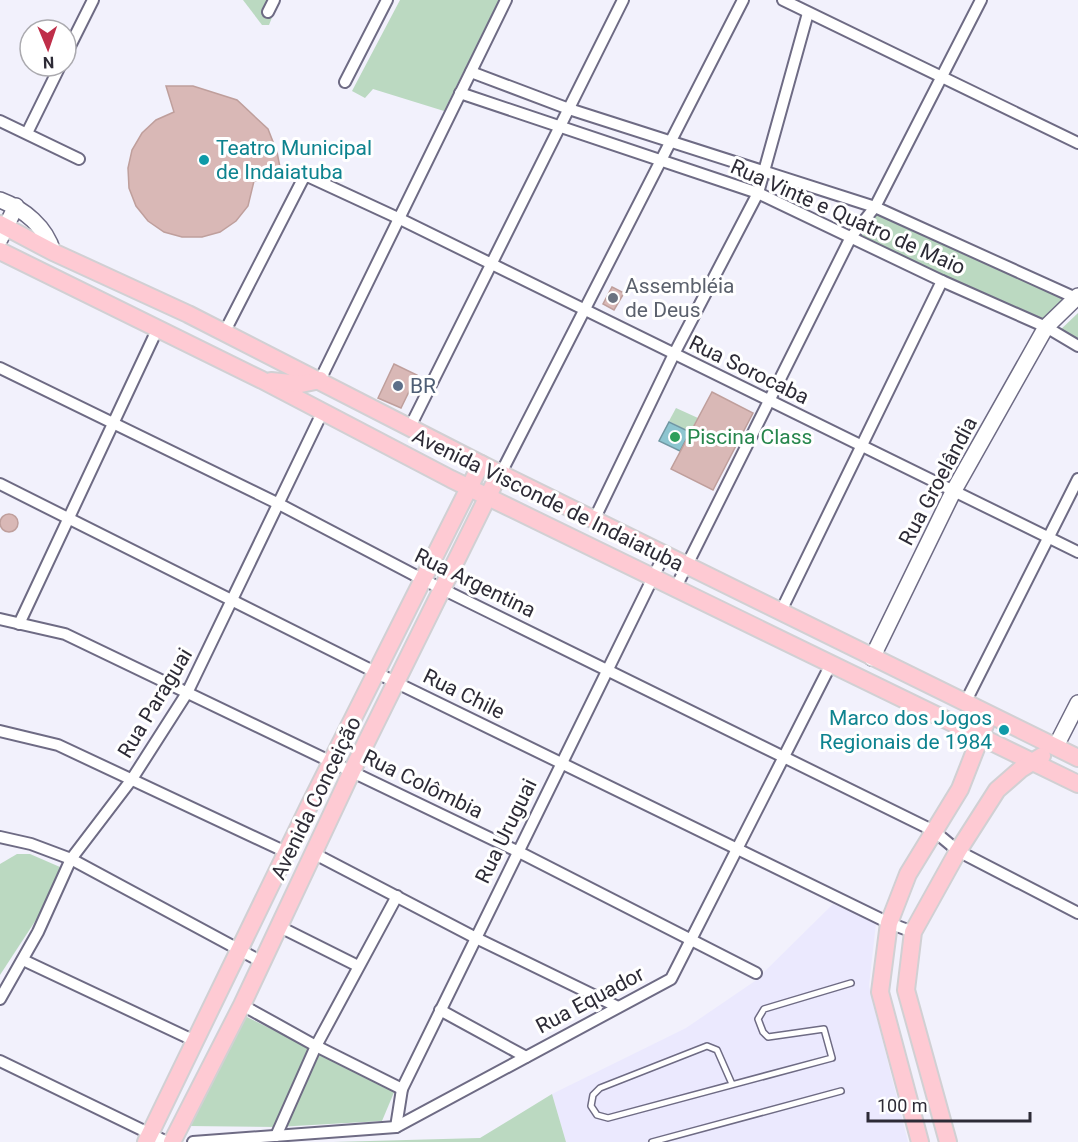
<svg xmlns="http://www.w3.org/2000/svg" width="1078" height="1142" font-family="Roboto,sans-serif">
<rect width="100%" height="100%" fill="#f2f1fc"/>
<path fill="#ebe9fe" d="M833 904 876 923 869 986 908 1142H566L552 1094 686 1028 755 981Z"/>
<g fill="#bbd9c1">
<path d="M243 0H279L269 25H262Z"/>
<path d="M400 0H499L444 111 373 89 365 98 352 91Z"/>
<path d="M875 207 1077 299 1046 327 851 237Z"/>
<path d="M1078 313V346L1056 334Z"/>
<path d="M676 408 698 418 690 432 669 421Z"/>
<path d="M17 854H30L60 867 47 903 0 975V864Z"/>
<path d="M245 1016 395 1090 382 1121 277 1127 188 1126Z"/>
<path d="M552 1094 566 1142H333L480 1138Z"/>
</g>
<path fill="#8dc5d0" stroke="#7097a2" stroke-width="1.5" d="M669 422 690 432 680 451 659 441Z"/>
<g fill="#d9b8b6" stroke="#bf9f9c" stroke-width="1.5">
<path d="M166 86H193L237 100 268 129 277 152 282 177 254 181 248 206 236 221 220 232 202 237H182L164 232 148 221 136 206 129 188 128 168 132 150 142 133 156 120 174 112Z"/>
<path d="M612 287 624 293 614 310 603 304Z"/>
<path d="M394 364 417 375 401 408 378 398Z"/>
<path d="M712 392 753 413 713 490 671 469Z"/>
<circle cx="9" cy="523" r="9"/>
</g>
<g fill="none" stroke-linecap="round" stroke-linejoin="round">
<defs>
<g id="lane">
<path d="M732 1084 717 1050 707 1046 600 1088 593 1095 591 1106 597 1115 608 1118 832 1058 824 1029 768 1037 763 1032 758 1019 764 1009 851 983"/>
<path d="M652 1142 841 1091"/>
</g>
<g id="street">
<path d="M783 0 1078 143"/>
<path d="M268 12 274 0"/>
<path d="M66 54 93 0"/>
<path d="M471 72 569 109 875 207 1078 299"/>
<path d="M345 82 387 0"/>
<path d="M460 93 758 193 942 281 1046 327 1078 346"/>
<path d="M0 121 79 159"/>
<path d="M27 133 60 66"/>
<path d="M224 333 305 175 398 218 1078 552"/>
<path d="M0 368 279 504 422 579 934 831 958 851 1078 913"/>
<path d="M320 380 506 0"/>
<path d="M410 427 623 0"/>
<path d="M501 473 743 0"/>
<path d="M0 484 397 683 889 923 913 932"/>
<path d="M594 520 674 354 758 193 808 13"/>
<path d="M676 587 851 237 875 207 981 0"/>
<path d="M780 613 942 281"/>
<path d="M0 619 65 634 519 852 756 973"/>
<path d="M19 624 157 330"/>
<path d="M965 703 1078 479"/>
<path d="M0 731 58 745 286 852"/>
<path d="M0 837 31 844 71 859 262 962"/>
<path d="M315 854 476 938 618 1007"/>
<path d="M278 926 358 966"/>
<path d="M23 960 195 1041"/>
<path d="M0 999 38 932 71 859 132 779 187 693 322 413"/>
<path d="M242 1005 316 1046 402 1089"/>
<path d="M440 1010 526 1057"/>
<path d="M0 1061 167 1142"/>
<path d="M396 1127 402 1089 664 555"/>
<path d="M276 1136 316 1046 397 896"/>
<path d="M193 1142 396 1127 671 979 831 664"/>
</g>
<g id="secondary">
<path d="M0 200C24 209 46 227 53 252"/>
<path d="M0 239 16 206"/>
<path d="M872 658 953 492 1046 327 1078 296"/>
<path d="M1056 746 1078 703"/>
</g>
<g id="primary">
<path d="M0 224 53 252 188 314 481 464 1078 758"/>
<path d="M0 251 262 380 451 479 1078 784"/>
<path d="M271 381 301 384 320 380"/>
<path d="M146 1142 309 806 481 464"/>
<path d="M172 1142 242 1005 352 771 493 486"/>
<path d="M920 1142 880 992 889 923 908 874 960 789 989 715"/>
<path d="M948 1142 906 990 913 932 958 851 997 790 1021 769 1042 756"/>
</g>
</defs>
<use href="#lane" stroke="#6e6b84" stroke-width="8"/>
<use href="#street" stroke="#6e6b84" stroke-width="14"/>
<use href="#secondary" stroke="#6e6b84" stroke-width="18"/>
<use href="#primary" stroke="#d1d0d3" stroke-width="20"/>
<use href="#lane" stroke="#fff" stroke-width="5"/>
<use href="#street" stroke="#fff" stroke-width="10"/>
<use href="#secondary" stroke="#fff" stroke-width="15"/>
<use href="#primary" stroke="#fecad3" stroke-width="16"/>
</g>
<g fill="#0f9aa8" stroke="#fff" stroke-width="2">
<circle cx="204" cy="160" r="6"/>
<circle cx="1004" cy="730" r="6"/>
</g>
<circle fill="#6b7280" stroke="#fff" stroke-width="2" cx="613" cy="298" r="6"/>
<circle fill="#5c6f8a" stroke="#fff" stroke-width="2" cx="398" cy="386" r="6"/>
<circle fill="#2e9e5b" stroke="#fff" stroke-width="2" cx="675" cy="437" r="6"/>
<g text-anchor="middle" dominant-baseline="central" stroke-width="6" stroke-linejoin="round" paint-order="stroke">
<g font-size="21" fill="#0d838f" stroke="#fff" text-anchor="start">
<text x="216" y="148">Teatro Municipal<tspan x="216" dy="24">de Indaiatuba</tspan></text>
<text x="992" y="718" text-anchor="end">Marco dos Jogos<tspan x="992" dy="24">Regionais de 1984</tspan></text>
</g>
<g font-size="21" fill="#2d2b36" stroke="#fff">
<text transform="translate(848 217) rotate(24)">Rua Vinte e Quatro de Maio</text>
<text transform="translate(749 370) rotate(26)">Rua Sorocaba</text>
<text transform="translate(938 481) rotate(-62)">Rua Groelândia</text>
<text transform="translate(548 500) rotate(26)">Avenida Visconde de Indaiatuba</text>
<text transform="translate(475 583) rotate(26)">Rua Argentina</text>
<text transform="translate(464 694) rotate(26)">Rua Chile</text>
<text transform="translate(155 703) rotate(-59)">Rua Paraguai</text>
<text transform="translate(423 784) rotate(26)">Rua Colômbia</text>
<text transform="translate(316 798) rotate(-64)">Avenida Conceição</text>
<text transform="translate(506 831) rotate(-64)">Rua Uruguai</text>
<text transform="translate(590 1000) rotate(-28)">Rua Equador</text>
</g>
<g font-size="21" fill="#5b616d" stroke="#fff" text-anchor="start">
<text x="625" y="286">Assembléia<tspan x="625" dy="24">de Deus</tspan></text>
</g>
<g font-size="21" fill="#4e5e75" stroke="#fff" text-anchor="start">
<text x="410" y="386">BR</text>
</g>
<g font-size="21" fill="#27864d" stroke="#fff" text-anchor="start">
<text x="687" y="437">Piscina Class</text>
</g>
</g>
<g transform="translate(48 48) rotate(178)"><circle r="28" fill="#ffffff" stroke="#abaaaf" stroke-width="1.5"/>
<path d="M0-4.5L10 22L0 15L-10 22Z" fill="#bf2e49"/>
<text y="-9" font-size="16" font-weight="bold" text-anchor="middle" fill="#2d2b36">N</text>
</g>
<path d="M868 1112v9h162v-9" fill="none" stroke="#2d2b36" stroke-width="3"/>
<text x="877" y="1112" font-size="18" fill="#2d2b36" stroke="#ffffff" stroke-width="4.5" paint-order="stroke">100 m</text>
</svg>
